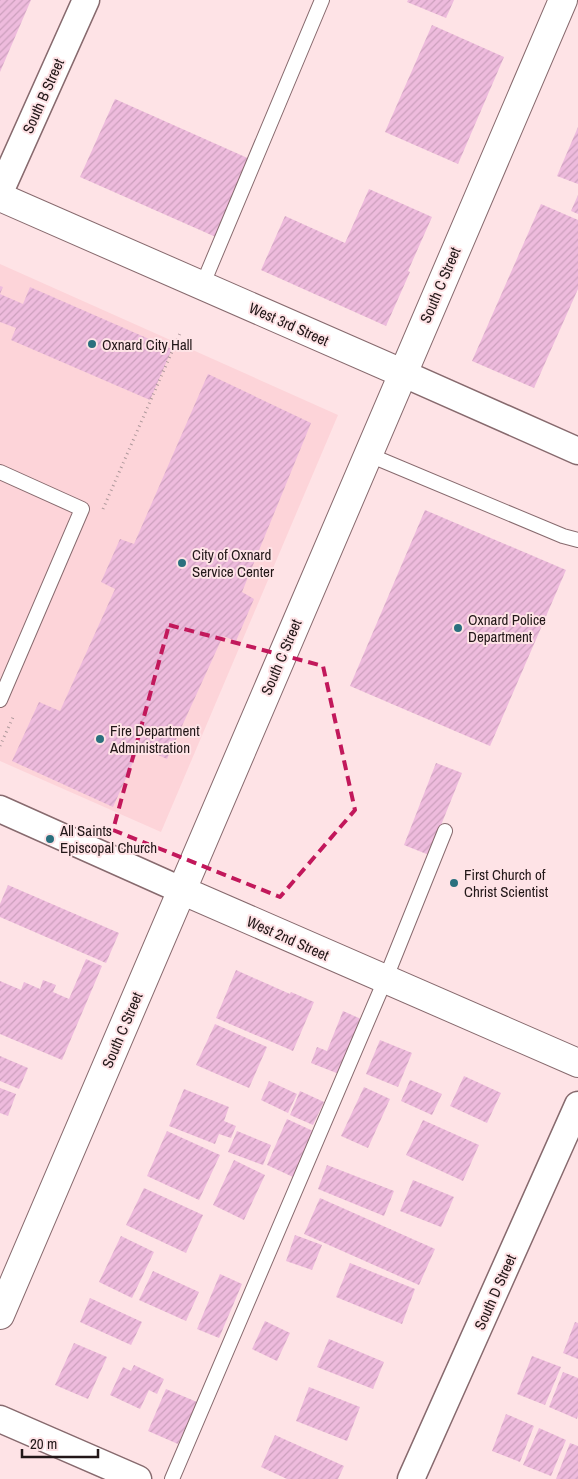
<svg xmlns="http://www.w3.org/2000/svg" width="578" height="1479" font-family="'Archivo Narrow',sans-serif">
<defs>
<pattern id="building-hatch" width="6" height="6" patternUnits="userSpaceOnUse" patternTransform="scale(1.25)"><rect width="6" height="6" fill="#ebd"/><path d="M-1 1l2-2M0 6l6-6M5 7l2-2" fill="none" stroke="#cca0bd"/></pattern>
</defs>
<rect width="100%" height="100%" fill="#fee3e6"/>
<path fill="#fdd4d9" d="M0 264 338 415 161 832 0 761Z"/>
<g fill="url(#building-hatch)">
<path d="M0 0H31L0 72Z"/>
<path d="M408 0H454L446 18 407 2Z"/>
<path d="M432 25 504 57 458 164 385 132Z"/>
<path d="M115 99 252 160 218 238 80 177Z"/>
<path d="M578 127V184L557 176Z"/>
<path d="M369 189 432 217 408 271 410 272 386 326 261 270 285 216 345 243Z"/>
<path d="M578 195V214L571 211Z"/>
<path d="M541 204 578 220V289L534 388 472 361Z"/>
<path d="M0 286 3 287 0 294 23 304 30 287 172 349 150 400 11 340 16 328 0 322Z"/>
<path d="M208 374 311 423 242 592 254 599 236 641 223 636 167 759 140 747 113 807 12 761 39 702 60 711 115 589 101 582 120 539 134 544Z"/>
<path d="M425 510 566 570 490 746 350 686Z"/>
<path d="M436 763 462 773 429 855 404 845Z"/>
<path d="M8 885 119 933 106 963 0 917V904Z"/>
<path d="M86 959 102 966 62 1060 0 1034V981L21 990 24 982 40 989 43 980 56 985 53 992 69 999Z"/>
<path d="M236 970 290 994 291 992 314 1002 293 1051 216 1018Z"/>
<path d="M343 1011 361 1019 339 1074 311 1063 317 1047 327 1051Z"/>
<path d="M215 1024 267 1047 249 1088 196 1065Z"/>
<path d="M380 1040 412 1053 398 1087 366 1074Z"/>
<path d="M0 1056 28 1068 19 1089 0 1081Z"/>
<path d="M464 1076 501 1093 487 1123 450 1106Z"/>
<path d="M410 1080 442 1094 432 1115 401 1101Z"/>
<path d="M269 1081 297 1094 288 1113 261 1100Z"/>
<path d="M364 1087 390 1099 368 1148 341 1136Z"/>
<path d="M0 1088 16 1094 8 1116 0 1113Z"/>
<path d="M184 1089 229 1107 224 1121 236 1126 231 1138 219 1134 215 1144 169 1126Z"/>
<path d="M300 1091 324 1102 313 1125 290 1115Z"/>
<path d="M287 1119 313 1131 293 1177 267 1165Z"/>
<path d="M423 1120 479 1145 463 1181 406 1155Z"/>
<path d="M167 1131 220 1155 199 1200 147 1176Z"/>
<path d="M237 1131 271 1145 263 1165 228 1152Z"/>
<path d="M234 1160 265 1175 244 1220 213 1205Z"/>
<path d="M327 1165 394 1191 384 1216 318 1189Z"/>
<path d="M413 1180 454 1197 441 1227 400 1211Z"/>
<path d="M144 1188 203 1215 186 1253 126 1225Z"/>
<path d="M320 1198 435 1249 419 1285 304 1234Z"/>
<path d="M295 1235 322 1245 312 1270 286 1261Z"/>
<path d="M121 1236 154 1252 132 1298 99 1282Z"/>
<path d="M350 1263 415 1289 402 1324 336 1297Z"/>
<path d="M153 1271 199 1292 186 1321 139 1300Z"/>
<path d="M220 1274 242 1284 219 1338 197 1329Z"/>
<path d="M90 1298 142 1322 131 1345 80 1322Z"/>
<path d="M265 1321 290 1333 277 1361 252 1349Z"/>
<path d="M575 1322 578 1323V1359L563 1353Z"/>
<path d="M329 1339 384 1362 373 1389 317 1367Z"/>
<path d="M74 1343 107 1357 88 1399 55 1385Z"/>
<path d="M532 1356 561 1367 545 1405 517 1394Z"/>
<path d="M134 1365 164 1379 157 1394 149 1390 140 1409 110 1395 123 1367 131 1371Z"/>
<path d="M563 1372 578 1378V1415L577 1419 549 1407Z"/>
<path d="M309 1387 360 1407 347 1441 296 1421Z"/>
<path d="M166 1389 197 1402 178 1444 148 1431Z"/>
<path d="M506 1414 534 1426 520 1462 492 1451Z"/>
<path d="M539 1428 566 1440 551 1476 523 1465Z"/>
<path d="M275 1435 344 1466 338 1479H287L261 1467Z"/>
<path d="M570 1443 578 1446V1479H556Z"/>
</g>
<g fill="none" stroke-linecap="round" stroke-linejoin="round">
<defs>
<g id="service">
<path d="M202 286 322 0"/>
<path d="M367 454 563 536 578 540"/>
<path d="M0 472 82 509 0 700"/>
<path d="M172 1479 385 980 445 831"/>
</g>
<g id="minor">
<path d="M0 192 86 0"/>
<path d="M402 373 578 451"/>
<path d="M0 809 181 890"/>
<path d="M0 1419 138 1479"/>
<path d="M411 1479 578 1105"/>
</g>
<g id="tertiary">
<path d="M0 197 402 373"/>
<path d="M181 890 578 1063"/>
<path d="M0 1315 563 0"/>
</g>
</defs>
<use href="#service" stroke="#876a6e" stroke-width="16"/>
<use href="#minor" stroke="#876a6e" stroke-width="29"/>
<use href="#tertiary" stroke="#876a6e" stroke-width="30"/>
<g stroke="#ae989b" stroke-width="3" stroke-dasharray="1 4" stroke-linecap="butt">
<path d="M103 509 181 331"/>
<path d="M0 746 14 715"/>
</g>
<use href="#service" stroke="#fff" stroke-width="14"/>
<use href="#minor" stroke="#fff" stroke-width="26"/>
<use href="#tertiary" stroke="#fff" stroke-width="28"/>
</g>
<path fill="none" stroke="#c2185b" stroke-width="4" stroke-dasharray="10 6" stroke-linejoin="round" d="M169 625 323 666 355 810 280 897 113 830Z"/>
<g fill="#2a707e" stroke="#fee3e6" stroke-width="2">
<circle cx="92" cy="344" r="5"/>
<circle cx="182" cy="563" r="5"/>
<circle cx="458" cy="628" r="5"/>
<circle cx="100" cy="739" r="5"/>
<circle cx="50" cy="839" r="5"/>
<circle cx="454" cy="883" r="5"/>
</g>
<g text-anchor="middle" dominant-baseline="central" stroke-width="4" stroke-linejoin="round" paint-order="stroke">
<g font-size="15" fill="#221718" stroke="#fee3e6">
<text transform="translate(43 96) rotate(-66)">South B Street</text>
<text transform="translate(440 285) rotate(-67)">South C Street</text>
<text transform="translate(289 324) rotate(24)">West 3rd Street</text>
<text transform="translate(281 657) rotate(-67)">South C Street</text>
<text transform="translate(288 938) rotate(24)">West 2nd Street</text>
<text transform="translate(122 1030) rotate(-67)">South C Street</text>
<text transform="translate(495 1292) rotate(-66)">South D Street</text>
</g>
<g font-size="15" fill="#221718" stroke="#fee3e6" text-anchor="start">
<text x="102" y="344">Oxnard City Hall</text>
<text x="192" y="554">City of Oxnard<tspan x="192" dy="17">Service Center</tspan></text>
<text x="468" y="619">Oxnard Police<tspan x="468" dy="17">Department</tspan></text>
<text x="110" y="730">Fire Department<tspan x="110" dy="17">Administration</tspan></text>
<text x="60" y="830">All Saints<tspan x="60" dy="17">Episcopal Church</tspan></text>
<text x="464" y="874">First Church of<tspan x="464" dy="17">Christ Scientist</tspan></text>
</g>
</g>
<path d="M22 1449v8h76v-8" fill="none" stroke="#221718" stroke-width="2.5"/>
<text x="30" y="1449" font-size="15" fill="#221718" stroke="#fee3e6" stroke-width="4" paint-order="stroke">20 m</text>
</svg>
